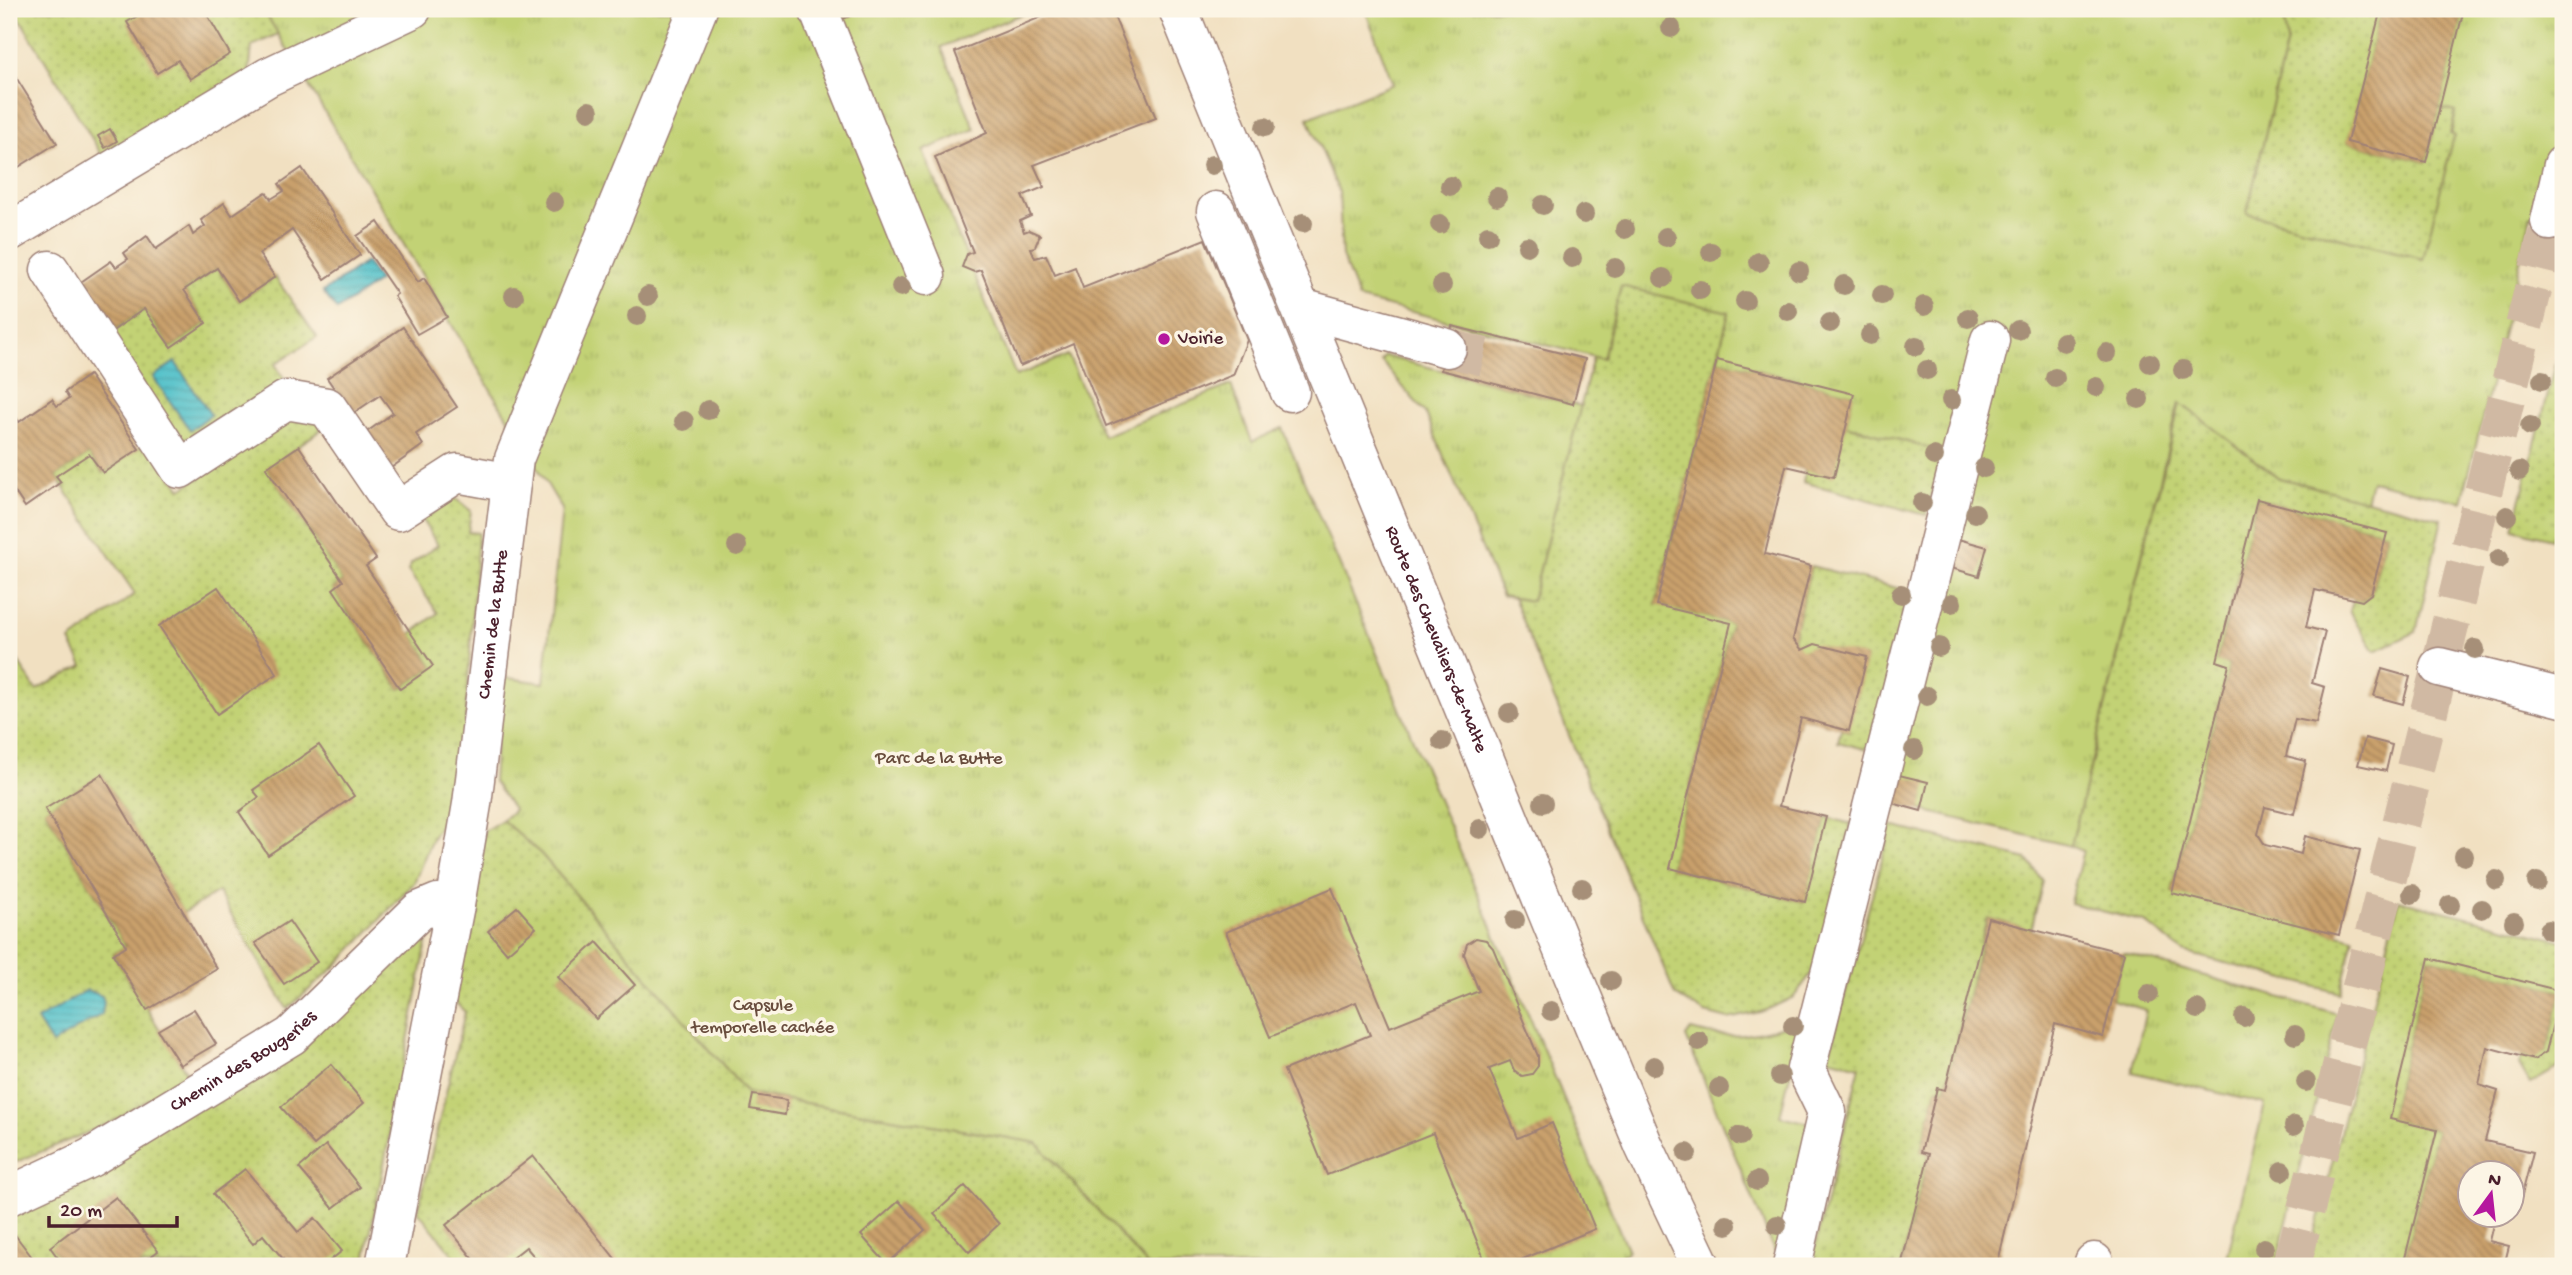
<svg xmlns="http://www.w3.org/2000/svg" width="2572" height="1275" font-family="'Gochi Hand',sans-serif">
<defs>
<pattern id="park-tufts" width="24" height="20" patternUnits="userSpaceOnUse" patternTransform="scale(1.75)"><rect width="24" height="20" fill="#c2d274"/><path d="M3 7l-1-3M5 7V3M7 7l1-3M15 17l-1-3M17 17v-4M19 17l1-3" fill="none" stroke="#a8b465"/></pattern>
<pattern id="garden-dots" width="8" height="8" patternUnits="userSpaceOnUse" patternTransform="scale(1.75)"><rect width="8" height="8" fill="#c2d274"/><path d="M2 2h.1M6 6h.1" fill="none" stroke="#a8b465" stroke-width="1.8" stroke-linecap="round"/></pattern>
<pattern id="water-rules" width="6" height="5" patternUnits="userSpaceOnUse" patternTransform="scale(1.75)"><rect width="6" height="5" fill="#55c2cb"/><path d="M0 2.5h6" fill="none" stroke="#4ca6ae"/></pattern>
<pattern id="building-back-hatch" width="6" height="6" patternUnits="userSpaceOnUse" patternTransform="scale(1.75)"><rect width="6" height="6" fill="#c9a06c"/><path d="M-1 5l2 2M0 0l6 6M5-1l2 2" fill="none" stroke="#a58259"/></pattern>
</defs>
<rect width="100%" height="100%" fill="#fcf5e5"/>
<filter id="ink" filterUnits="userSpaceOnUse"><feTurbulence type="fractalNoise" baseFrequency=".0143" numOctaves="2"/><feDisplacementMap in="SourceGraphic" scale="14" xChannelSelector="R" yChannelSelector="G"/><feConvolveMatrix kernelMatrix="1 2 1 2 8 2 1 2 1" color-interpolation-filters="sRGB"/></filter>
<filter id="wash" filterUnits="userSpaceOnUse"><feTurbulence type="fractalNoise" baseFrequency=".00686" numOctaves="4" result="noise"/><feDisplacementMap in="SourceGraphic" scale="28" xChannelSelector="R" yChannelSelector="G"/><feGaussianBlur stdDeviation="1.57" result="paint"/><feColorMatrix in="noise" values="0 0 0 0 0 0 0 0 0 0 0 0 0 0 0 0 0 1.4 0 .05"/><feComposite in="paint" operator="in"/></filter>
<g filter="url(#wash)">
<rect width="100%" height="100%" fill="#f1e0c1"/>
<g fill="url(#park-tufts)" stroke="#867850" stroke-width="2">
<path d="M263 9H1034L941 47 975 129 923 151 1016 376 1068 355 1103 436 1231 385 1252 442 1282 428 1628 1251 1608 1266H1148L1037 1143 747 1093 541 854 502 820 514 810 493 781 501 677 544 683 562 509Z"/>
<path d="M1365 9H2282L2287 41 2247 213 2423 259 2456 112 2439 108 2464 9H2563V224L2531 216 2462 502 2371 481 2366 501 2279 478 2179 403 2071 846 1892 803 1943 452 1846 425 1853 394 1717 360 1729 312 1603 359 1359 299 1342 256 1339 192 1308 118 1393 84Z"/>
<path d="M1385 356 1581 406 1532 601 1502 596 1426 414 1381 361Z"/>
<path d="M2124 953 2338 1014 2276 1266H2225L2265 1104 2132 1072 2146 1010 2112 1000Z"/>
<path d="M1795 1022 1800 1032 1780 1116 1810 1123 1777 1257 1686 1037 1691 1030C1728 1041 1760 1035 1795 1022Z"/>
</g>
<g fill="url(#garden-dots)" stroke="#867850" stroke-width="2">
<path d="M14 9H263L278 34 252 46 249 74 103 157Z"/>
<path d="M2282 9H2381L2348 142 2426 162 2439 108 2456 112 2450 134 2454 136 2423 259 2247 213 2287 41Z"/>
<path d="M217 268 239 301 275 277 317 337 275 364 286 382 200 438 186 440 167 429 111 332 144 309 171 347 206 323 184 290Z"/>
<path d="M1621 286 1729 312 1656 604 1731 623 1670 868 1804 902 1826 817 1851 824 1818 964 1794 997 1764 1011 1728 1019 1705 1013 1675 995 1513 598 1532 601 1593 357 1603 359Z"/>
<path d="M2563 336V542L2513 529Z"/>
<path d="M2180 403 2279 478 2442 519 2416 632 2375 651 2349 611 2353 599 2362 601 2371 594 2387 533 2257 499 2217 660 2229 665 2172 892 2354 938 2340 993 2183 952 2145 922 2070 903 2083 851 2071 846Z"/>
<path d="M297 414 317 421 322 429 267 469 343 581 333 589 400 689 433 666 411 634 438 613 408 571 411 564 438 545 422 520 455 498 471 511 468 532 478 533 464 743 455 801 433 836 414 883 337 965 287 1009 218 892 183 913 102 775 45 809 126 946 113 954 188 1075 108 1124 9 1165V647L36 690 83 666 70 641 135 594 56 476 89 454 103 473 147 442 181 489Z"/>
<path d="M1846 425 1943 452 1926 515 1803 482 1805 470Z"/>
<path d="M1811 566 1909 591 1873 751 1838 742 1841 729 1849 731 1793 639Z"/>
<path d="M502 820 541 854 747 1093 1037 1143 1148 1266H462L418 1211 465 1012 453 1000 484 831Z"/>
<path d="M1891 826 2027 859 2043 881 2031 930 1987 918 1945 1090 1937 1088 1921 1151 1929 1154 1901 1266H1810L1860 1066 1828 1058Z"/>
<path d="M2399 900 2563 941V1049L2559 1067 2530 1084 2519 1065 2522 1057 2546 1052 2561 991 2429 958 2390 1118 2437 1130 2403 1266H2306Z"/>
<path d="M414 940 427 942 364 1266H9V1210Z"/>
</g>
<g fill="url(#water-rules)" stroke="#50707b" stroke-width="2">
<path d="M366 262 379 281 337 310 323 292Z"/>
<path d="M175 362 211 415 190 430 153 377Z"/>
<path d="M87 990 102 996 104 1002 102 1014 52 1044 37 1020Z"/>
</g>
<g id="blocks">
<g fill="url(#building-back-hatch)">
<path d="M150 9H204L230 54 190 79 178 60 157 73 127 22Z"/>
<path d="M828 9H855L857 13 834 23Z"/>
<path d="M1061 9H1099L1114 16 1156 118 1034 165 1044 187 1022 196 1031 216 1020 221 1024 232 1029 230 1040 235 1035 247 1031 248 1035 258 1046 255 1055 275 1075 267 1083 288 1205 239 1247 340 1233 375 1106 426 1073 343 1020 366 981 270 974 272 962 267 967 254 973 252 935 157 987 133 955 52Z"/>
<path d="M2381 9H2464L2426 162 2347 142Z"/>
<path d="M12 71 57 143 9 173V73Z"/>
<path d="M110 129 117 141 105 148 98 136Z"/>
<path d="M302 168 360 255 325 279 292 230 259 254 275 277 239 301 217 268 184 290 206 323 171 347 144 309 111 332 78 284 111 261 116 267 128 259 124 253 147 236 156 249 189 226 193 235 205 226 201 220 224 203 232 215 266 192 271 199 284 191 279 184Z"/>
<path d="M378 222 418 282 424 278 447 317 417 334 394 296 397 294 357 236Z"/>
<path d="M1452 326 1585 359 1573 404 1441 370Z"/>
<path d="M403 327 457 407 416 434 423 445 388 470 364 434 393 413 380 395 352 414 327 378Z"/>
<path d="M1717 360 1854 394 1834 477 1786 466 1765 554 1811 566 1793 639 1802 650 1815 644 1867 657 1849 731 1801 718 1779 806 1826 817 1805 902 1670 868 1731 623 1656 605Z"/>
<path d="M89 375 139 449 103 473 89 454 56 476 61 482 25 507 12 488 9 490V411L11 410 19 422 52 399 57 406 69 399 65 392Z"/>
<path d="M299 446 376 559 366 566 433 666 400 689 333 589 343 581 266 468Z"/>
<path d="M2257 499 2387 533 2371 594 2362 601 2315 590 2306 627 2325 632 2312 683 2325 687 2316 723 2295 719 2286 756 2306 761 2294 814 2265 807 2258 834 2265 845 2301 854 2305 836 2360 850 2339 935 2172 893 2229 665 2217 661Z"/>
<path d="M1958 539 1987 547 1979 576 1951 568Z"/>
<path d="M218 587 277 674 217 714 159 626Z"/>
<path d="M2382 669 2410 677 2403 704 2374 696Z"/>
<path d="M2365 738 2392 745 2386 771 2358 765Z"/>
<path d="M319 745 354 796 268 855 239 812 259 797 253 790Z"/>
<path d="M102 774 217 969 147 1010 113 954 126 946 45 809Z"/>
<path d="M1899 775 1928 782 1921 811 1892 803Z"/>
<path d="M1332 888 1390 1027 1479 991 1464 954 1467 944 1476 938 1486 940 1493 948 1538 1056V1066L1532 1074 1522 1076 1514 1070 1510 1061 1489 1069 1518 1138 1552 1123 1595 1229 1506 1266H1487L1433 1133 1327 1175 1284 1070 1370 1035 1356 1002 1270 1037 1226 932Z"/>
<path d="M517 907 536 928 507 953 488 931Z"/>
<path d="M1988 918 2124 953 2112 1000 2103 1037 2055 1024 1997 1266H1901L1929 1154 1921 1152 1937 1088 1945 1090Z"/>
<path d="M289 921 317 962 284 984 255 943Z"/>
<path d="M597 942 635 985 596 1019 558 977Z"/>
<path d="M2429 958 2561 991 2546 1052 2534 1060 2487 1047 2479 1085 2498 1091 2485 1141 2533 1152 2519 1206 2512 1204V1174L2470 1173V1215L2495 1216 2489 1241 2509 1246 2504 1266H2403L2437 1130 2390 1119Z"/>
<path d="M194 1009 216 1044 180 1065 158 1030Z"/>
<path d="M331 1064 364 1103 314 1145 281 1107Z"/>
<path d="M753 1095 787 1100 785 1115 750 1109Z"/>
<path d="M326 1145 360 1187 333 1208 299 1168Z"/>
<path d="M533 1156 621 1266H542L526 1247 502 1266H479L446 1225Z"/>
<path d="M245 1169 298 1232 315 1218 342 1251 323 1266H289L263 1235 253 1244 213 1194Z"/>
<path d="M965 1186 999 1224 969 1252 934 1214Z"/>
<path d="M116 1197 158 1251 138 1266H64L50 1247Z"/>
<path d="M899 1201 925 1230 887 1264 861 1235Z"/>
<path d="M9 1227 35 1261 29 1266H9Z"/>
</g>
</g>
</g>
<g filter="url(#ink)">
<use href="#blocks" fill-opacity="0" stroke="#9e8076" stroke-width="2"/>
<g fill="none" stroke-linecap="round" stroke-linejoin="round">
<g stroke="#d0b9a3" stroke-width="38" stroke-dasharray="38 19" stroke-linecap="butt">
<path d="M1447 348 1497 360"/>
<path d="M2292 1266 2550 221"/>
</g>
<defs>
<g id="minor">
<path d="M818 9 926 276"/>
<path id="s1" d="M1178 9 1575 980 1644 1146 1701 1266"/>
<path d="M1216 211 1290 392"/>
<path d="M2550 221 2563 165"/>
<path d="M9 232 268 77 412 9"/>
<path d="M50 270 180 469 286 400 327 407 398 511 457 473 511 483"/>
<path d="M1301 308 1447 348"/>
<path d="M2439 667 2563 698"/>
<path id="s2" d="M9 1196 90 1158 291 1036 419 911 438 903 455 905"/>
<path id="s3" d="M385 1266 455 905 472 804 514 459 698 9"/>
<path d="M1792 1266 1827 1112 1806 1069 1990 340"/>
<path d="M2093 1266 2094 1262"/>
</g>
</defs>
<use href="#minor" stroke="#9e8076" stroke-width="41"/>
<use href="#minor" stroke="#fff" stroke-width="38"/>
</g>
<g fill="#a68f78">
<circle cx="1671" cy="28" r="10"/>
<circle cx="589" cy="111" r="10"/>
<circle cx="1265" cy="127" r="10"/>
<circle cx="1212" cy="165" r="10"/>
<circle cx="1450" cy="186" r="10"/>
<circle cx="1497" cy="197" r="10"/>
<circle cx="554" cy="202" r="10"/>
<circle cx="1543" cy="205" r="10"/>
<circle cx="1584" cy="214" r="10"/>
<circle cx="1303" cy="223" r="10"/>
<circle cx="1440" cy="224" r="10"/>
<circle cx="1625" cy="229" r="10"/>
<circle cx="1488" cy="235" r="10"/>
<circle cx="1666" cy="237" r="10"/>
<circle cx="1527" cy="246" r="10"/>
<circle cx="1711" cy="252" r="10"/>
<circle cx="1572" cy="258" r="10"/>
<circle cx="1759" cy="262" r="10"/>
<circle cx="1615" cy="268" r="10"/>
<circle cx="1799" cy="271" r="10"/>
<circle cx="1663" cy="278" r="10"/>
<circle cx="1442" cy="285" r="10"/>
<circle cx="1844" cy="285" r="10"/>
<circle cx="901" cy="287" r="10"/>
<circle cx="1700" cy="290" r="10"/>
<circle cx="1882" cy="295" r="10"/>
<circle cx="514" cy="296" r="10"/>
<circle cx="648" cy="296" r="10"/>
<circle cx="1745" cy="301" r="10"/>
<circle cx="1924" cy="306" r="10"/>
<circle cx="1788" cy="311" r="10"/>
<circle cx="637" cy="316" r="10"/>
<circle cx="1968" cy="318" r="10"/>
<circle cx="1830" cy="323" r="10"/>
<circle cx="2018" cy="330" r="10"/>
<circle cx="1870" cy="335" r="10"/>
<circle cx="2064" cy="342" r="10"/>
<circle cx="1916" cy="346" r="10"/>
<circle cx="2107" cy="353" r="10"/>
<circle cx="2150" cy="363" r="10"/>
<circle cx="1927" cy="370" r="10"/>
<circle cx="2183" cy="370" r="10"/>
<circle cx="2055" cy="378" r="10"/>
<circle cx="2542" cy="380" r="10"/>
<circle cx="2096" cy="387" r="10"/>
<circle cx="2139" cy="399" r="10"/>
<circle cx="1951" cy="400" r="10"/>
<circle cx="708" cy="410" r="10"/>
<circle cx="684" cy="421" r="10"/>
<circle cx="2530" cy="426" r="10"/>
<circle cx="1934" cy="456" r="10"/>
<circle cx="1984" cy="468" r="10"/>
<circle cx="2519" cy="471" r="10"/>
<circle cx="1922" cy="503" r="10"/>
<circle cx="1975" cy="513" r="10"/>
<circle cx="2507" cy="516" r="10"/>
<circle cx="737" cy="546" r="10"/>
<circle cx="2499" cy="559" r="10"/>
<circle cx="1901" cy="594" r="10"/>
<circle cx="1952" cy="603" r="10"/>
<circle cx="1939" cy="647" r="10"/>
<circle cx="2475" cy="649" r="10"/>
<circle cx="1927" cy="696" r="10"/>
<circle cx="1509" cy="713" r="10"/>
<circle cx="1442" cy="741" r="10"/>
<circle cx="1914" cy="750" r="10"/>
<circle cx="1543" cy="803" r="10"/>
<circle cx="1480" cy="829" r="10"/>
<circle cx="2464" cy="856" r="10"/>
<circle cx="2496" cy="880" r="10"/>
<circle cx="2537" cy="882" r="10"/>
<circle cx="1582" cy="888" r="10"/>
<circle cx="2412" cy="894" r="10"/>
<circle cx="2450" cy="905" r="10"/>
<circle cx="2482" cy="909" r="10"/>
<circle cx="1515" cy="920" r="10"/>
<circle cx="2514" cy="922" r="10"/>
<circle cx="2549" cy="930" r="10"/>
<circle cx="1611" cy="981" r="10"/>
<circle cx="2149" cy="994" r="10"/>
<circle cx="2197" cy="1009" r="10"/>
<circle cx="1551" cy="1011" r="10"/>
<circle cx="2244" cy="1017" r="10"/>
<circle cx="1793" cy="1026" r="10"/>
<circle cx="2295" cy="1035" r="10"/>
<circle cx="1699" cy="1041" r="10"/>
<circle cx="1654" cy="1066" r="10"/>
<circle cx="1780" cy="1076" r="10"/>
<circle cx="2306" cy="1082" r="10"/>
<circle cx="1719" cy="1088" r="10"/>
<circle cx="2294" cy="1126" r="10"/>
<circle cx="1740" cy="1136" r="10"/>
<circle cx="1687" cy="1153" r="10"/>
<circle cx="2282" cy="1171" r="10"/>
<circle cx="1757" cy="1181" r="10"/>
<circle cx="1727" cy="1225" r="10"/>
<circle cx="1777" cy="1225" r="10"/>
<circle cx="2264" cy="1248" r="10"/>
</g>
</g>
<circle fill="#b5179e" stroke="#fcf5e5" stroke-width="2.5" cx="1164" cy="339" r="7"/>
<g text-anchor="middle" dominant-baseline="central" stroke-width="7" stroke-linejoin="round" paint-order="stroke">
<g font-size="19" fill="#4a1f2b" stroke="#fcf5e5" text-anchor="start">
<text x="1178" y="339">Voirie</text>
</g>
<g font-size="19" fill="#4a1f2b" stroke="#fcf5e5">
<text stroke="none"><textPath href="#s3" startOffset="651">Chemin de la Butte</textPath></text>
<text stroke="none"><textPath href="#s1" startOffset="681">Route des Chevaliers-de-Malte</textPath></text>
<text stroke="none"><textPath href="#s2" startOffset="271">Chemin des Bougeries</textPath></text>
</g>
<g font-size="19" fill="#684c3d" stroke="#fcf5e5">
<text x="939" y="759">Parc de la Butte</text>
<text x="763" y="1006">Capsule<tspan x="763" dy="22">temporelle cachée</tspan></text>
</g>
</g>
<rect width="2572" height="1275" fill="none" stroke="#fcf5e5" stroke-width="35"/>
<g transform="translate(2491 1194) rotate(15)"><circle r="33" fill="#fcf5e5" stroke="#b59f9b" stroke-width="2"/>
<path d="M0-5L12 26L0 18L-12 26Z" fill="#b5179e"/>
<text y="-10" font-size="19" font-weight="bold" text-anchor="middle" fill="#4a1f2b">N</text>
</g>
<path d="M49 1216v10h128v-10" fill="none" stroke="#4a1f2b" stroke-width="3.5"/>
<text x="60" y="1216" font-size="21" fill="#4a1f2b" stroke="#fcf5e5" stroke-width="5" paint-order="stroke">20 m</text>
</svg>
